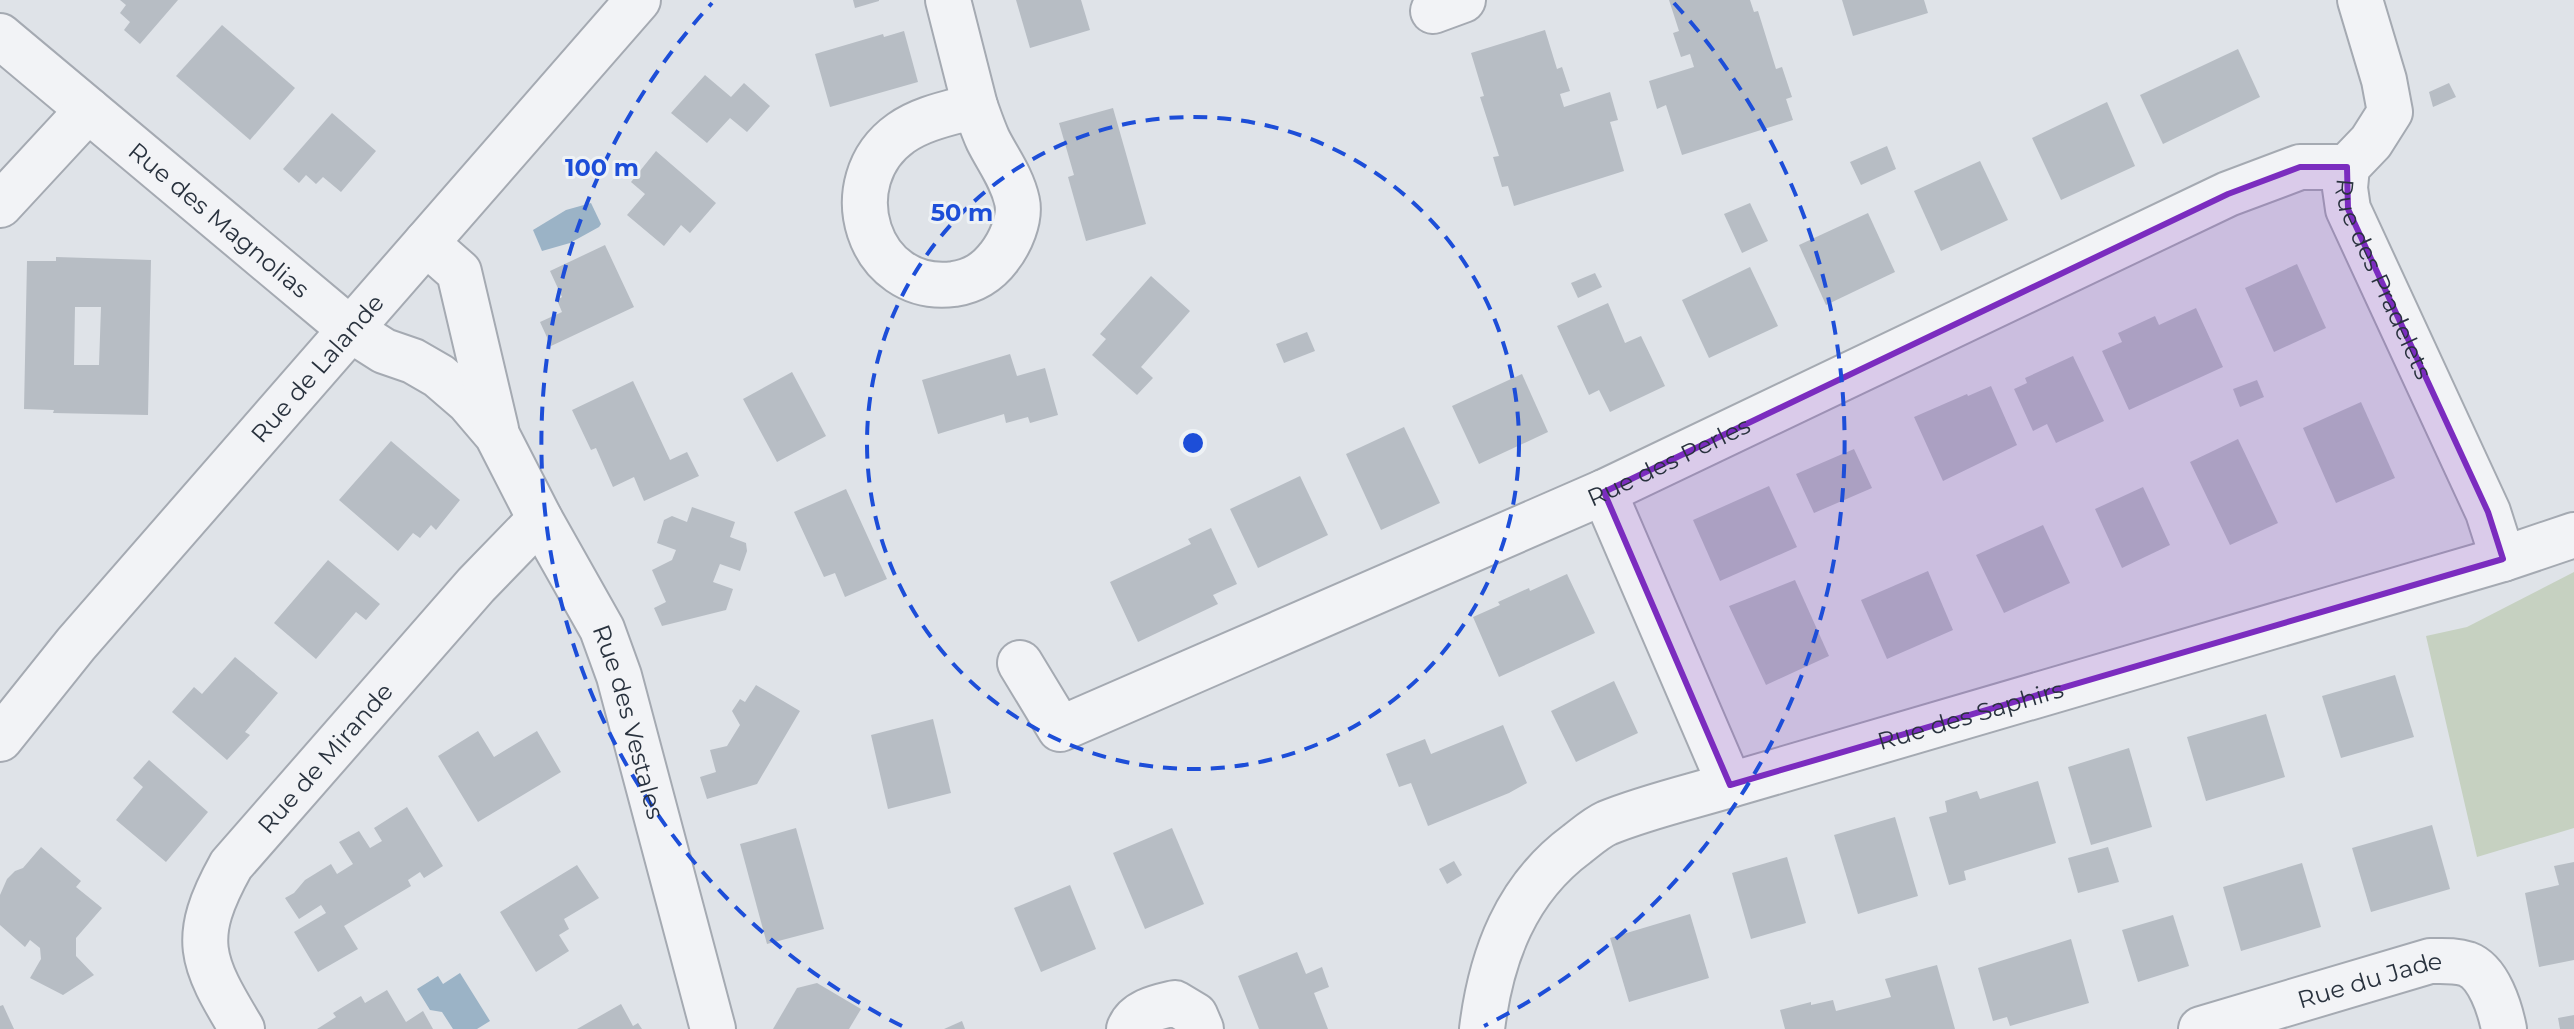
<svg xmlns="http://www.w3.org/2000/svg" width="2574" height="1029" font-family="Montserrat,sans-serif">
<rect width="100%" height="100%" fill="#dfe3e8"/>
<path fill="#c6d1c1" d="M2574 572V828L2477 857 2426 636 2467 627Z"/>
<g fill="#9bb3c6">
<path d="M591 203 601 224 599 227 570 243 542 251 533 230 566 210Z"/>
<path d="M460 973 490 1021 477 1029H453L442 1012 430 1010 417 989 438 976 443 984Z"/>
</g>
<g fill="#b7bdc4" fill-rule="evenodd">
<path d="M120 0H178L140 44 124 30 130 22 120 13 126 5Z"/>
<path d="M853 0H879V1L855 8Z"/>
<path d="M1016 0H1081L1090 30 1030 48Z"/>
<path d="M1669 0H1750L1754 12 1758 11 1776 69 1782 67 1792 97 1786 99 1793 120 1682 155 1666 105 1657 109 1649 81 1694 67 1690 54 1681 57 1673 33 1679 31Z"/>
<path d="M1842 0H1924L1928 13 1853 36Z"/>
<path d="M222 25 295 88 250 140 176 76Z"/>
<path d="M1545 30 1557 69 1562 67 1570 91 1560 94 1564 107 1610 92 1618 120 1610 122 1624 171 1514 206 1508 186 1502 187 1493 157 1499 156 1480 97 1484 96 1471 53Z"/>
<path d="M904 31 918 82 830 107 815 54 883 34 884 37Z"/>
<path d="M2238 49 2260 97 2163 144 2140 95Z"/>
<path d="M705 75 731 97 744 83 770 106 747 132 730 118 707 143 671 113Z"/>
<path d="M2449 83 2456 97 2433 107 2429 92Z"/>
<path d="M2107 102 2135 166 2061 200 2032 138Z"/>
<path d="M1113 108 1146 224 1086 241 1068 177 1074 175 1059 123Z"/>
<path d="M332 113 376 151 341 192 323 177 316 184 306 175 299 183 283 169Z"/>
<path d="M1887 146 1896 169 1861 185 1850 162Z"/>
<path d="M656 151 716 203 690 233 681 225 664 246 627 215 645 194 631 182Z"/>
<path d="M1980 161 2008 220 1941 251 1914 191Z"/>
<path d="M1750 203 1768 241 1742 253 1724 214Z"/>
<path d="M1868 213 1895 272 1826 305 1799 245Z"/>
<path d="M605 245 634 307 551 346 540 322 562 312 557 300 562 297 550 271Z"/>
<path d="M56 257 151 260 148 415 53 413 54 410 24 409 27 261H56ZM75 307H101L99 365H74Z"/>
<path d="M2297 264 2326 328 2274 352 2245 288Z"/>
<path d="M1750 267 1778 326 1709 358 1682 300Z"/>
<path d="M1595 273 1602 287 1578 298 1571 283Z"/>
<path d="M1151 276 1190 311 1141 367 1153 378 1137 395 1092 355 1106 339 1100 334Z"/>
<path d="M1608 303 1625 343 1641 336 1665 386 1610 412 1599 390 1589 395 1557 326Z"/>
<path d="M2196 308 2223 367 2129 410 2102 351 2122 342 2118 333 2155 316 2159 325Z"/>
<path d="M1307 332 1315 351 1284 363 1276 344Z"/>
<path d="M1010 354 1017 376 1045 368 1058 415 1030 423 1028 417 1006 423 1004 414 938 434 922 380Z"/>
<path d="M2073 356 2104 421 2056 443 2047 424 2033 431 2014 389 2027 383 2025 378Z"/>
<path d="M792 372 826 436 777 462 743 399Z"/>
<path d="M1522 374 1548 432 1479 464 1452 406Z"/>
<path d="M2257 380 2264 397 2240 407 2233 389Z"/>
<path d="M633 381 670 460 687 452 699 476 644 501 634 477 613 487 596 448 591 450 572 410Z"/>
<path d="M1991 386 2017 445 1943 481 1914 417 1967 394 1968 396Z"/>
<path d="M2361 402 2395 478 2336 503 2303 428Z"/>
<path d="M1404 427 1440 503 1381 530 1346 454Z"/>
<path d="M2238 439 2278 523 2230 545 2190 462Z"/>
<path d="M391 441 460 500 436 530 431 525 420 538 413 533 398 551 339 500Z"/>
<path d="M1854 449 1872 488 1814 513 1796 474Z"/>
<path d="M1300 476 1328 535 1258 568 1230 509Z"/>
<path d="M1769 486 1797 547 1720 581 1693 520Z"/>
<path d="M2143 487 2170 545 2122 568 2095 509Z"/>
<path d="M846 489 887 579 845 597 835 573 824 577 794 512Z"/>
<path d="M692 507 735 522 730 537 746 543 747 551 740 571 720 564 713 582 733 589 726 610 662 626 654 608 666 602 652 570 672 560 676 550 657 543 664 520 672 516 687 522Z"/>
<path d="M2043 525 2070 583 2004 613 1976 555Z"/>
<path d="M1211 528 1237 584 1213 595 1218 604 1138 642 1110 582 1191 544 1188 539Z"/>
<path d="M328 560 380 604 366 620 356 612 316 659 274 623Z"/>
<path d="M1928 571 1953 630 1887 659 1861 600Z"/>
<path d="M1567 574 1595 633 1499 677 1473 617 1500 605 1498 602 1529 588 1530 591Z"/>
<path d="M1795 580 1829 656 1766 685 1729 606Z"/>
<path d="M235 657 278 693 245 732 250 735 227 760 172 712 194 687 202 694Z"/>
<path d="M2395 675 2414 737 2341 758 2322 696Z"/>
<path d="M1614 681 1638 733 1576 762 1551 711Z"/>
<path d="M756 685 800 711 757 784 707 799 700 777 716 772 710 750 727 746 740 725 732 711 740 699 745 702Z"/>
<path d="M2266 714 2285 777 2206 801 2187 737Z"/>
<path d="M933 719 951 793 888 809 871 735Z"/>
<path d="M1503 725 1527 783 1509 793 1428 826 1411 783 1399 787 1386 754 1425 739 1431 754Z"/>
<path d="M478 731 494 757 537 731 561 772 478 822 438 756Z"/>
<path d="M2129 748 2152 827 2091 845 2068 767Z"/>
<path d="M149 760 208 812 166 862 116 820 143 787 133 778Z"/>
<path d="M2038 781 2056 843 1964 871 1966 880 1949 885 1929 817 1947 812 1945 801 1977 791 1980 799Z"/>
<path d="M407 807 443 866 424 878 420 872 408 880 411 886 344 926 358 949 318 972 294 932 326 913 321 905 299 919 285 898 294 893 305 880 331 864 337 874 353 864 339 842 359 831 370 848 382 841 374 828Z"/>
<path d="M1895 817 1918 896 1858 914 1834 835Z"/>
<path d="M2432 825 2450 889 2371 912 2352 848Z"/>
<path d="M796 828 824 929 767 944 740 844Z"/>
<path d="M1172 828 1204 904 1145 929 1113 853Z"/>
<path d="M41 847 81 881 76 887 102 908 76 938V956L94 975 63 995 30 978 41 959 40 948 30 940 25 947 0 925V895L7 879 15 871 23 868Z"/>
<path d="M2108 847 2119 882 2078 893 2068 858Z"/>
<path d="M1787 857 1806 923 1751 939 1732 873Z"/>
<path d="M1454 861 1462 875 1447 884 1439 869Z"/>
<path d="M2574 862V960L2539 967 2525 893 2559 885 2554 866Z"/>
<path d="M2302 863 2321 927 2241 951 2223 887Z"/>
<path d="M577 865 599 898 564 919 569 929 559 935 569 951 536 972 500 912Z"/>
<path d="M1070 885 1096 949 1041 972 1014 908Z"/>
<path d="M1690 914 1709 978 1629 1002 1610 938Z"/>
<path d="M2173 915 2189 966 2138 982 2122 930Z"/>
<path d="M2071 939 2089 1003 2010 1026 2007 1017 1993 1021 1978 968Z"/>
<path d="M1297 952 1306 974 1322 967 1329 987 1314 993 1328 1029H1259L1238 976Z"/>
<path d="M1937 965 1955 1029H1785L1780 1010 1811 1002V1005L1833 1000 1836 1011 1891 997 1885 979Z"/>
<path d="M817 983 861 1009 849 1029H773L797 988Z"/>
<path d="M387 990 406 1022 423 1011 433 1029H317L336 1017 333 1013 361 996 365 1003Z"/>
<path d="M621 1004 633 1026 638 1023 642 1029H577Z"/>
<path d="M3 1005 14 1029H0V1006Z"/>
<path d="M2574 1015V1029H2560L2558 1018Z"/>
<path d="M962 1021 965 1029H944Z"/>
</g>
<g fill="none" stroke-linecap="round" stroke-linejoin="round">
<defs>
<g id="minor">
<path d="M948 0 975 106"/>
<path id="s1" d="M2360 0 2384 80 2390 112 2371 142 2347 167 2345 188 2348 209 2488 512 2503 559"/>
<path d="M1433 11 1463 0"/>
<path id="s2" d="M0 36 351 330 384 351 413 361 439 376 468 401 497 435 540 519 602 629 619 676 713 1029"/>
<path d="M975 106C979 117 983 129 988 140 998 160 1012 178 1017 201 1021 219 1010 243 999 257 987 273 973 281 954 284 867 295 833 181 901 133 922 118 950 113 975 106Z"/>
<path d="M0 205 88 110"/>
<path d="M426 243 459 272 496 429"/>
<path d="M1604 492 1730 785"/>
<path id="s3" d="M1020 663 1060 729 1604 492 2228 194 2300 167H2347"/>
<path id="s4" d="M0 739 76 644 638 0"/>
<path id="s5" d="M242 1029C201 961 190 939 231 865L476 585 540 519"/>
<path d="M1129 1029C1136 1011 1158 1007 1175 1003L1195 1015 1201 1029"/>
<path id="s6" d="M1482 1029C1491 956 1516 889 1577 844 1586 837 1596 828 1607 823 1646 807 1690 797 1730 785L2503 559 2574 535"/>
<path id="s7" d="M2201 1029 2430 961C2443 961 2455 960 2467 964 2489 972 2500 1009 2504 1029"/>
</g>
</defs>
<use href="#minor" stroke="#a5aab2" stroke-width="48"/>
<use href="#minor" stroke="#f2f3f6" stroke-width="44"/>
</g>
<path fill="#7b2cbf" fill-opacity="0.2" stroke="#7b2cbf" stroke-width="6" stroke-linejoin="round" d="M2300 167H2347L2348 209 2488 512 2503 559 1730 785 1604 492 2228 194Z"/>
<g fill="none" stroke="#1d4ed8" stroke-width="4" stroke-dasharray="14 10">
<circle cx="1193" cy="443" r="326"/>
<path d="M902 1026A652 652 0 0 1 712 3M1674 3A652 652 0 0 1 1484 1026"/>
</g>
<g text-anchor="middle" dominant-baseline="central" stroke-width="6" stroke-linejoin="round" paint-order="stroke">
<g font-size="24" fill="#29323e" stroke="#eef2f5">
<text stroke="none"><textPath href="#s2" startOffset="286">Rue des Magnolias</textPath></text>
<text stroke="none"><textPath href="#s1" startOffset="306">Rue des Pradelets</textPath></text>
<text stroke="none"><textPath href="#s4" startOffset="488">Rue de Lalande</textPath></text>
<text stroke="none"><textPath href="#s3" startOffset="742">Rue des Perles</textPath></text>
<text stroke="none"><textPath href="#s6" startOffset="630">Rue des Saphirs</textPath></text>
<text stroke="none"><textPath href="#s2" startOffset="958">Rue des Vestales</textPath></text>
<text stroke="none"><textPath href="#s5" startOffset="320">Rue de Mirande</textPath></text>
<text stroke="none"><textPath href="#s7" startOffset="176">Rue du Jade</textPath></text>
</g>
</g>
<circle cx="1193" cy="443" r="12" fill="#1d4ed8" stroke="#eef2f5" stroke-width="4"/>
<g font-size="24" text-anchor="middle" font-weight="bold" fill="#1d4ed8" stroke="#eef2f5" stroke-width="6" stroke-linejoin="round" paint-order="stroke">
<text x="602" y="176">100 m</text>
<text x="962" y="221">50 m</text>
</g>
</svg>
